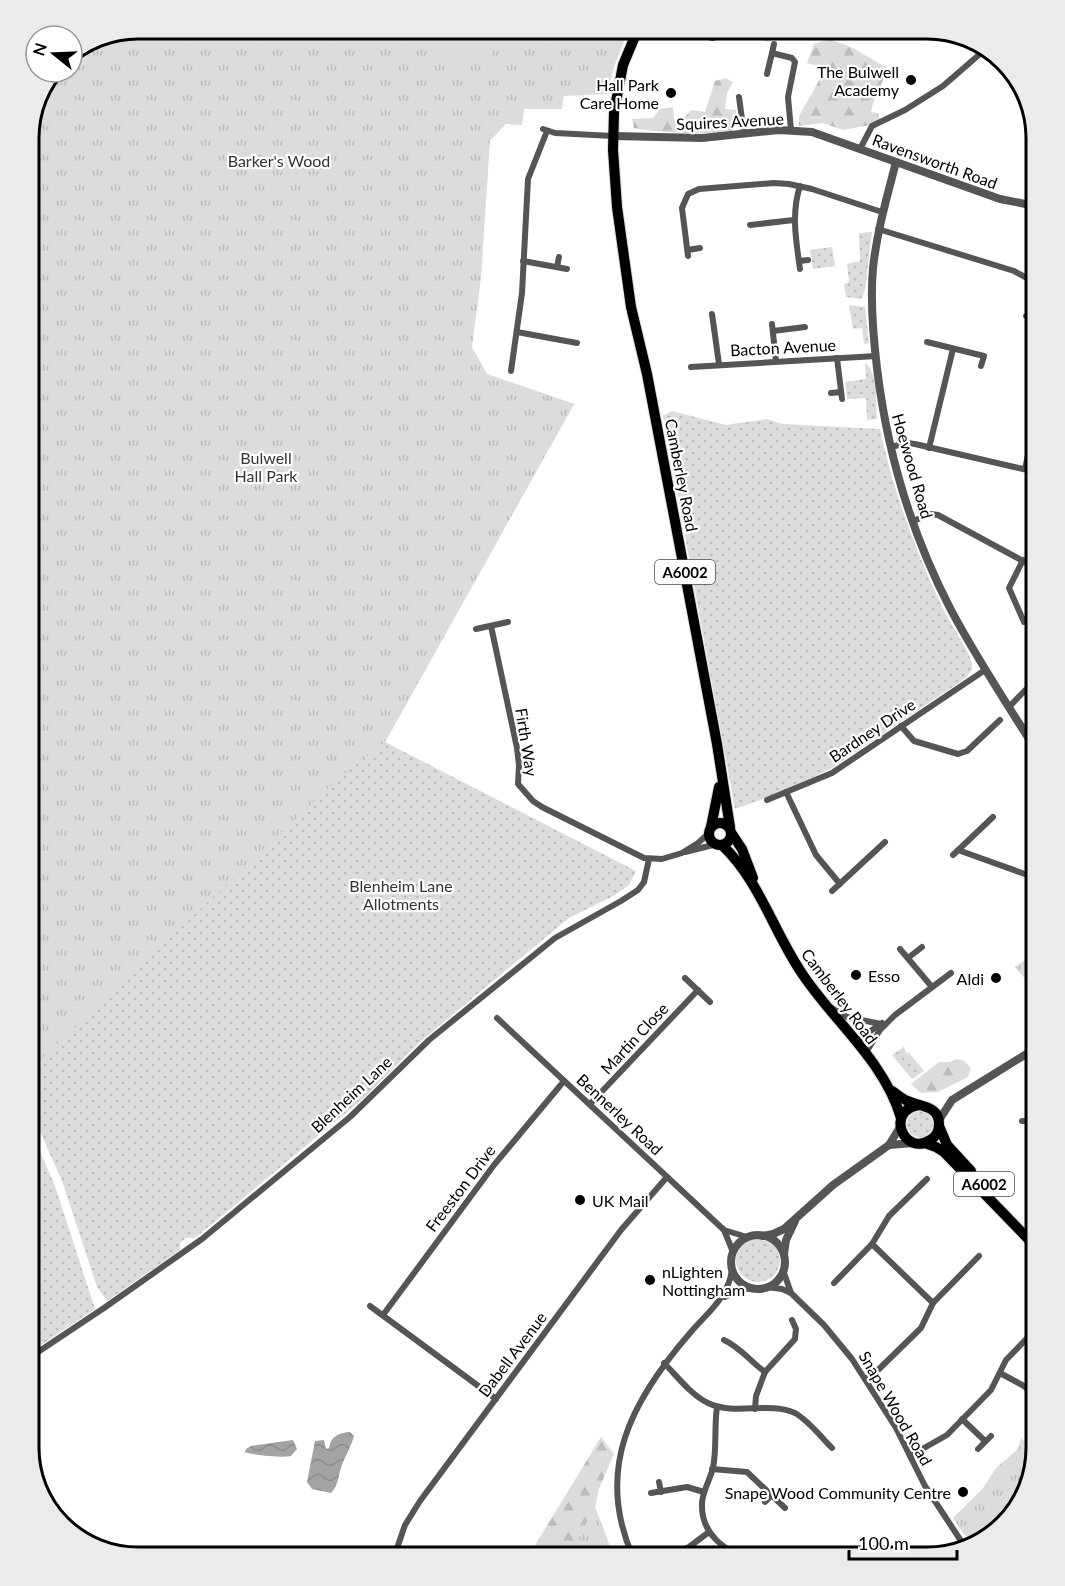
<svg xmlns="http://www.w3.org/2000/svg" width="1065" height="1586" font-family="Lato,sans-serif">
<defs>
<pattern id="grass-dots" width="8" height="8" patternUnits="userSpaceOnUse" patternTransform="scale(1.5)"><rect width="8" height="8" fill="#dcdcdc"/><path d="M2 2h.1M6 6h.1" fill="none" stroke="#bbb" stroke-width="1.8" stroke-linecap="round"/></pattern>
<pattern id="forest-firs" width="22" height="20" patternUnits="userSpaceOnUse" patternTransform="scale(1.5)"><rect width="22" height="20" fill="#dcdcdc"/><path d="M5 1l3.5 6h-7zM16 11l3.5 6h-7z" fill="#bbb"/></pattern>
<pattern id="park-tufts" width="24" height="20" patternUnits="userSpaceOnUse" patternTransform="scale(1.5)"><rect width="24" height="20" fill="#dcdcdc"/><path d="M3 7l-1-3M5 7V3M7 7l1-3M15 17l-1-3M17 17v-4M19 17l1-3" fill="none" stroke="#bbb"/></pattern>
<pattern id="water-waves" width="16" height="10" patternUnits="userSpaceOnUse" patternTransform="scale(1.5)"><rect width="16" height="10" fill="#a3a3a3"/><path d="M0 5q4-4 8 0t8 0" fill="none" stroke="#8b8b8b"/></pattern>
</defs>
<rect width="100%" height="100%" fill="#fff"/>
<g fill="url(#grass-dots)">
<path d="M872 232 865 290 861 299 846 297 844 284 849 282 847 264 860 261 859 233Z"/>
<path d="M832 247 835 266 813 269 810 250Z"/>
<path d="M849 305 865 307 869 343 864 344 862 328 853 329Z"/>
<path d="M29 354 487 374 574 404 385 742 636 871 629 885 615 895 569 918 420 1042 365 1097 195 1238H186L180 1243V1250L107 1301 97 1287 62 1181 29 1107Z"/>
<path d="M865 363C879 373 876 403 877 419L867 420 866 398 847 399 845 382 866 379Z"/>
<path d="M672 411 726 425 767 419 783 424 880 429C893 491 915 549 942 607 951 626 965 643 972 663V669L966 678 832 768 787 790 735 809 663 416Z"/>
<path d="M904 1047 907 1054 909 1053 924 1071 912 1079 892 1055Z"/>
<circle cx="920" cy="1124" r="13"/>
<path d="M29 1126 55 1186 95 1309 29 1353Z"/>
<circle cx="758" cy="1260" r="22"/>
</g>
<g fill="url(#forest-firs)">
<path d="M741 29H801L768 42 754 37 739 38Z"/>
<path d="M829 39 851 47 887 68C883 84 874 96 871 112L878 113 880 119 870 125 843 130 823 123 799 126V116L826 68 807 63 814 44Z"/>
<path d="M726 78 733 82 727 93 725 109 736 110V122L732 132C699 134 667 134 634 128L632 119 653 118 660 109 673 107 674 119 682 120 691 110 705 112 715 81Z"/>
<path d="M956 1059 964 1061 971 1068 968 1077 938 1092 921 1093 911 1084 939 1062H950Z"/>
<path d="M601 1437 614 1454 599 1489 595 1507 614 1557H528Z"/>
</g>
<g fill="url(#park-tufts)">
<path d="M138 29H629L614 67 607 94 564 96 562 109H524L522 125 506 124 490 141 481 278 472 347 487 374 574 404 385 742 337 780 29 1071V131L55 72H72V53L96 37Z"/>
<path d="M1036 933V991L1015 967 1030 956Z"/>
<path d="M1021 1438 1036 1452 1020 1505 982 1543 972 1546 953 1518 983 1488 996 1468 1018 1449Z"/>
<path d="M595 1507 614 1557H568Z"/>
</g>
<path fill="#dcdcdc" d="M419 29H498L492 57 496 62 495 65 490 67 486 62 413 47Z"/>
<g fill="url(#water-waves)">
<path d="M350 1432 354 1436C351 1447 346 1454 342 1465 338 1475 339 1485 331 1493L312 1489 307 1482 315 1441 324 1440 326 1449 329 1448C331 1436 338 1433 350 1432Z"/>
<path d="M293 1440 297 1449 291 1456C285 1458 251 1455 245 1452L246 1449 251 1446Z"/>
</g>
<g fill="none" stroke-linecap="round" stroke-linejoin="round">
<defs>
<g id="primary">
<path d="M638 29 623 65 614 112 613 150 617 207 631 307 647 374 678 537 717 744 730 827"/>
<circle cx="720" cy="834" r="11"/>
<path d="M711 827 719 787"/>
<path d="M732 834 742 849 753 878"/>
<path d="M722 845C759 880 773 930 801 972 833 1021 884 1060 901 1118"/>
<path d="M892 1091C897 1094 902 1099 908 1101 920 1107 939 1105 939 1124 939 1130 936 1137 930 1140 905 1157 884 1111 919 1105"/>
<path d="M939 1126 947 1145 971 1171"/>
<path d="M925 1143 936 1147 944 1152 1036 1247"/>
</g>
</defs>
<use href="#primary" stroke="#dbdbdb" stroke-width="12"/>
<g stroke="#555" stroke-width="6">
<path d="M681 29 691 33 713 38"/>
<path d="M772 53 774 44"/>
<path d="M767 74 772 53 792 58 795 62 788 97 791 130"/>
<path d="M739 97 744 134"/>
<path d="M543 129 555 133 613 136"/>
<path d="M860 149 872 126 905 110 943 86 988 47"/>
<path d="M750 225 794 220"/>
<path d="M878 229 1014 271 1036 283"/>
<path d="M688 250 700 248"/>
<path d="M688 256 682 208 688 194 699 189 774 183 789 184 812 189 882 212"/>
<path d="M523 261 567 269"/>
<path d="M799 261 808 260"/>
<path d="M557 267 559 257"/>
<path d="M800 269C796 240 791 214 800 186"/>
<path d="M712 314 719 364"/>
<path d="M1026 316 1033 317 1036 308"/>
<path d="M772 324 776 361"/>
<path d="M773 331 805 327"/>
<path d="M517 332 577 343"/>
<path d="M927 342 984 356 981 366"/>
<path d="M837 358 842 399"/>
<path d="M691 367 876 356"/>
<path d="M511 371 522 293 528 179 547 131"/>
<path d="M831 393 841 392"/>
<path d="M1030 411 1036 413"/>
<path d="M891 447 907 443 915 444 1036 472"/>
<path d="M929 448 953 349"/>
<path d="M1025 469 1036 418"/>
<path d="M913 521 931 514 938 515 1036 568"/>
<path d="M1023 560 1009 588 1024 622"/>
<path d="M491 626 517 748 519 765 518 784 533 801 542 807 644 858 662 859 682 853 698 843 709 833"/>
<path d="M476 629 508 622"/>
<path d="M1009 707 1036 679"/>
<path d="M901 726 914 741 958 754 967 751 1000 720"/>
<path d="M786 792 816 855 840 884"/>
<path d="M767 800 832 773 985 670"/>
<path d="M958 850 1036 878"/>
<path d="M685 852 717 844"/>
<path d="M953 855 993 817"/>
<path d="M832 891 885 842"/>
<path d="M900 949 932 987"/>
<path d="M908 958 922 947"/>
<path d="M685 978 710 1002"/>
<path d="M832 1008 847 1017 881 1024"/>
<path d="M497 1018 724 1230 733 1252"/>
<path d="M856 1041 882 1023"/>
<path d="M865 1054 880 1030 895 1015 951 973"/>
<path d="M590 1104 698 990"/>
<path d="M1022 1121H1036"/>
<path d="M724 1230 747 1237"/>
<path d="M872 1244 933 1303"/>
<path d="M783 1270 791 1293"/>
<path d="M834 1283 872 1244 889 1216 927 1179"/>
<path d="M767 1287 782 1289 791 1293 824 1325 852 1359 896 1428 925 1486 965 1547"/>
<path d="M725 1297 740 1290 752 1288"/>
<path d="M370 1306 496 1399"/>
<path d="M383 1315 494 1165 564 1081"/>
<path d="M724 1340C740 1347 751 1362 765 1372"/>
<path d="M29 1358 104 1308 202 1239 350 1117 429 1040 555 938 621 901 638 890 644 882 649 859"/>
<path d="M664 1363C677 1376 691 1395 708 1403 735 1416 769 1401 795 1413 809 1421 820 1436 832 1448"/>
<path d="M1000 1373 1024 1386 1036 1397"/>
<path d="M866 1379 876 1372 921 1328 933 1303 979 1256"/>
<path d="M717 1407C714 1427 717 1448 713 1468 710 1480 702 1492 702 1504 701 1533 725 1554 752 1557"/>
<path d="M755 1409 756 1396 765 1372 795 1339 796 1329 792 1320"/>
<path d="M962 1419 985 1441"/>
<path d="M978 1449 991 1436"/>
<path d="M910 1456 947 1435 991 1390 1006 1360 1036 1329"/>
<path d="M712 1469 747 1472 785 1508"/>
<path d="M659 1482 661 1492"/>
<path d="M651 1493 687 1487 704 1492"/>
<path d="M765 1502 772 1495"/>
<path d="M933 1551 937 1555"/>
<path d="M951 1551 962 1544"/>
<path d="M667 1556 689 1547 709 1532"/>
<path d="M848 1556 849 1557"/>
<path d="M394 1557 405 1525 420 1501 621 1230 667 1177"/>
<path d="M633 1557C594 1469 632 1400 690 1333 707 1313 728 1298 732 1270"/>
<path d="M860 1557 870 1548"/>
</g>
<g stroke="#555" stroke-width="8">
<path d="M613 136 702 138 779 130 812 132 1000 199 1036 206"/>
<path d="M896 162C887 197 877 231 873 268 870 301 873 335 877 368 887 452 912 535 951 610 977 659 1007 704 1036 750"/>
<path d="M939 1120 952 1100 1036 1048"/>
<path d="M889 1145 913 1143"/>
<circle cx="758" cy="1262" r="27"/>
<path d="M763 1236 773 1234 784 1229 833 1185 889 1145 900 1127"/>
<path d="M784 1254 786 1240 795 1221"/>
</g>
<use href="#primary" stroke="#000" stroke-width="10"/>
</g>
<g fill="#000" stroke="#fff" stroke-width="2">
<circle cx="911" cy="80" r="6"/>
<circle cx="671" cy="93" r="6"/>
<circle cx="856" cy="975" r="6"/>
<circle cx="996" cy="978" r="6"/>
<circle cx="580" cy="1200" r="6"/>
<circle cx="650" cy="1280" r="6"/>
<circle cx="963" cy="1492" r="6"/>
</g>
<g text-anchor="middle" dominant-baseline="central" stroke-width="4.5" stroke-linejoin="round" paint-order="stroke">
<g fill="#fff" stroke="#4c4c4c" stroke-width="1.5">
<rect x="655" y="560" width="60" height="24" rx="4.5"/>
<rect x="954" y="1172" width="60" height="24" rx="4.5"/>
</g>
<g font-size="15" font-weight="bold" fill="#000">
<text x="685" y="572">A6002</text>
<text x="984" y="1184">A6002</text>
</g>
<g font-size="16" fill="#000" stroke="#fff" text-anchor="end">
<text x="899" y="71">The Bulwell<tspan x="899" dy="18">Academy</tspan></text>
<text x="659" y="84">Hall Park<tspan x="659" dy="18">Care Home</tspan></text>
<text x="868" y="975" text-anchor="start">Esso</text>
<text x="984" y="978">Aldi</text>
<text x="592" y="1200" text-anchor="start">UK Mail</text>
<text x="662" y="1271" text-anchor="start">nLighten<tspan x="662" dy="18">Nottingham</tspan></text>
<text x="951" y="1492">Snape Wood Community Centre</text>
</g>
<g font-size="16" fill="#000" stroke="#fff">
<text transform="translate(730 121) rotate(-3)">Squires Avenue</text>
<text transform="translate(935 161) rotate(20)">Ravensworth Road</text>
<text transform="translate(783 347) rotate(-3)">Bacton Avenue</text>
<text transform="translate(913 466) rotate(74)">Hoewood Road</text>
<text transform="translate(682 475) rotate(79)">Camberley Road</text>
<text transform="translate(872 730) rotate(-34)">Bardney Drive</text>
<text transform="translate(527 742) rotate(81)">Firth Way</text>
<text transform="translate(840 996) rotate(53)">Camberley Road</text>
<text transform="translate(634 1038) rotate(-47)">Martin Close</text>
<text transform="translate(351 1094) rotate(-43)">Blenheim Lane</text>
<text transform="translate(620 1114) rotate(43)">Bennerley Road</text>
<text transform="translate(460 1188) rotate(-53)">Freeston Drive</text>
<text transform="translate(512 1354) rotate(-53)">Dabell Avenue</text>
<text transform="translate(896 1408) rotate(60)">Snape Wood Road</text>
</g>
<g font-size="16" fill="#333" stroke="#fff">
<text x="279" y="160">Barker's Wood</text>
<text x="266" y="457">Bulwell<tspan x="266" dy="18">Hall Park</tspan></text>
<text x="401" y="885">Blenheim Lane<tspan x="401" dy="18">Allotments</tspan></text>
</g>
</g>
<path d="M0 0H1065V1586H0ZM138 39H927A99 99 0 0 1 1026 138V1448A99 99 0 0 1 927 1547H138A99 99 0 0 1 39 1448V138A99 99 0 0 1 138 39Z" fill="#ebebeb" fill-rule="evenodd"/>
<path fill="none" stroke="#000" stroke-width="3" d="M138 39H927A99 99 0 0 1 1026 138V1448A99 99 0 0 1 927 1547H138A99 99 0 0 1 39 1448V138A99 99 0 0 1 138 39Z"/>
<g transform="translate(54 54) rotate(288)"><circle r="28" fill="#ffffff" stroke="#999999" stroke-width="1.5"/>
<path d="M0-4.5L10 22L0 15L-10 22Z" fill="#000000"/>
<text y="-9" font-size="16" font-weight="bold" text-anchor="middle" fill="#000000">N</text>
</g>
<path d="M849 1550v9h108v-9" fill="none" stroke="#000000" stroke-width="3"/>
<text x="858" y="1550" font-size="18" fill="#000000" stroke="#ffffff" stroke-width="4.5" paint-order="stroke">100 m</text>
</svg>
